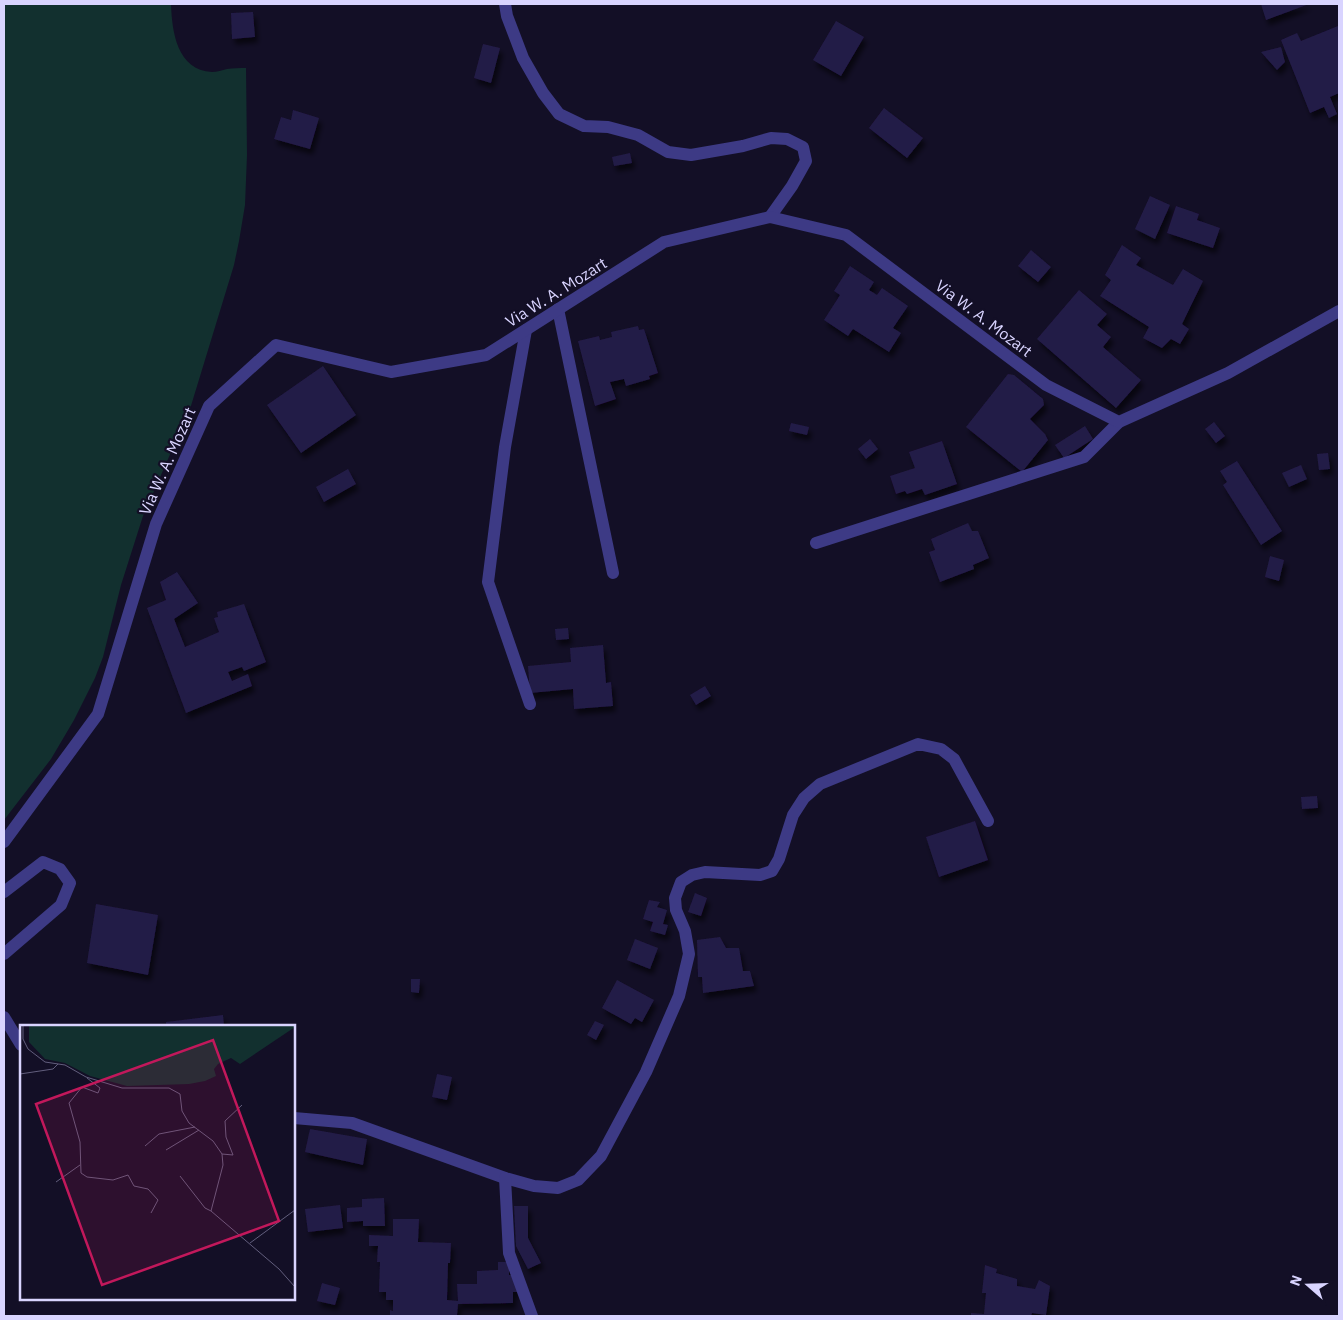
<svg xmlns="http://www.w3.org/2000/svg" width="1343" height="1320" font-family="'IBM Plex Sans',sans-serif">
<defs>
<filter id="shadow"><feDropShadow dx="3" dy="5.5" stdDeviation="2.5" flood-color="#0009"/></filter>
</defs>
<rect width="100%" height="100%" fill="#130f26"/>
<path fill="#12302f" d="M4 4H171C172 32 177 70 212 72 217 72 222 70 227 69 233 68 240 68 246 68L247 155 245 205 239 241 234 265 190 409 143 516 121 585 103 657 95 678 74 720 51 759 4 820Z"/>
<g fill="#241b47" filter="url(#shadow)">
<path d="M1261 4H1309L1266 20Z"/>
<path d="M253 12 255 37 232 39 231 13Z"/>
<path d="M836 21 864 37 841 76 813 60Z"/>
<path d="M1338 26 1339 93 1330 97 1337 114 1329 118 1324 107 1310 113 1281 40 1297 33 1301 41Z"/>
<path d="M483 44 500 48 491 83 474 78Z"/>
<path d="M1281 47 1285 62 1277 70 1261 52Z"/>
<path d="M884 108 923 138 907 158 869 128Z"/>
<path d="M293 110 319 118 310 149 274 139 281 117 291 120Z"/>
<path d="M630 153 632 163 614 166 612 157Z"/>
<path d="M1150 196 1170 205 1155 239 1135 229Z"/>
<path d="M1176 206 1199 214 1197 220 1220 228 1213 248 1167 233Z"/>
<path d="M1122 245 1141 258 1136 265 1173 285 1183 269 1203 281 1182 324 1189 329 1180 344 1171 339 1162 348 1143 338 1149 327 1100 296 1111 280 1105 275Z"/>
<path d="M1031 250 1051 267 1038 282 1018 266Z"/>
<path d="M850 266 874 282 869 290 877 295 882 288 908 306 893 328 901 333 889 352 853 329 848 336 824 320 840 295 834 291Z"/>
<path d="M1079 290 1107 314 1097 325 1111 337 1103 347 1141 380 1116 408 1037 339Z"/>
<path d="M638 326 639 330 644 329 658 373 649 376 650 379 626 386 624 379 610 382 616 399 595 406 578 341 599 336 600 340 612 337 611 332Z"/>
<path d="M323 366 356 415 301 453 267 405Z"/>
<path d="M1008 374 1014 375 1043 399 1044 405 1030 419 1045 434 1048 440 1022 472 966 427Z"/>
<path d="M1214 422 1225 436 1216 443 1205 429Z"/>
<path d="M791 423 809 427 807 435 789 431Z"/>
<path d="M1085 426 1093 439 1064 458 1055 445Z"/>
<path d="M870 439 878 449 866 459 858 449Z"/>
<path d="M942 441 957 484 925 495 922 489 907 494 905 491 896 494 890 476 915 468 909 452Z"/>
<path d="M1328 453 1330 469 1319 470 1317 454Z"/>
<path d="M1237 461 1282 531 1261 545 1223 485 1227 482 1220 471Z"/>
<path d="M1301 465 1307 479 1289 487 1282 473Z"/>
<path d="M348 469 356 484 324 502 316 487Z"/>
<path d="M968 523 972 531H978L989 558 973 565 974 569 940 582 929 552 935 550 931 539Z"/>
<path d="M1270 556 1284 560 1279 581 1265 577Z"/>
<path d="M177 572 198 603 174 619 185 647 219 632 214 618 218 617 217 612 244 604 266 662 244 671 242 667 228 672 232 681 248 674 252 686 186 713 147 608 166 600 160 582Z"/>
<path d="M568 628 569 639 556 640 555 629Z"/>
<path d="M603 645 606 683 611 682 613 706 574 709 573 689 530 693 528 666 571 662 570 648Z"/>
<path d="M705 686 711 696 696 705 690 695Z"/>
<path d="M1317 796 1318 808 1302 809 1301 797Z"/>
<path d="M975 821 988 860 939 877 926 837Z"/>
<path d="M695 893 707 898 701 916 688 912Z"/>
<path d="M649 900 660 902 657 907 667 910 663 924 668 925 665 935 650 931 653 922 643 919Z"/>
<path d="M96 904 158 915 148 975 87 963Z"/>
<path d="M720 937 726 948H739L743 971H750L754 986 703 993 702 977H698L697 940Z"/>
<path d="M635 939 658 948 650 969 627 960Z"/>
<path d="M411 979H420L419 993 411 992Z"/>
<path d="M617 980 654 1000 642 1022 635 1018 631 1024 602 1008Z"/>
<path d="M223 1015 224 1026H166V1022Z"/>
<path d="M595 1021 604 1025 596 1040 587 1035Z"/>
<path d="M437 1074 452 1077 447 1100 432 1097Z"/>
<path d="M310 1129 367 1139 363 1165 305 1152Z"/>
<path d="M384 1198 385 1226H363V1221L347 1222V1208L362 1207V1199Z"/>
<path d="M340 1205 343 1228 308 1232 305 1209Z"/>
<path d="M514 1206H528V1238L541 1263 528 1269 516 1246Z"/>
<path d="M393 1219H419L418 1242 451 1243 450 1263H448L447 1300 458 1301 457 1284H477V1271L498 1270V1262H509V1275H517V1292H513V1303L458 1304 457 1316H390V1310L393 1311V1300H386V1292H379L380 1262H377L378 1246H369V1235L393 1236Z"/>
<path d="M985 1265 997 1269 996 1273 1017 1279V1286L1035 1289 1039 1280 1050 1286 1046 1315 1032 1313 1031 1316H971V1313L984 1314 986 1293H982Z"/>
<path d="M322 1283 340 1288 335 1305 317 1301Z"/>
</g>
<g fill="none" stroke-linecap="round" stroke-linejoin="round">
<g stroke="#3d3a85" stroke-width="12">
<path d="M505 4 507 16 523 58 543 93 559 114 584 126 608 127 638 135 668 152 691 155 743 146 771 138 787 139 803 147 806 161 792 186 770 217"/>
<path d="M558 309 613 573"/>
<path d="M526 330 505 447 488 582 530 704"/>
<path d="M816 543 1084 457 1119 422"/>
<path d="M4 842 98 714 156 524 209 406 276 345 391 372 486 355 664 242 770 217 846 235 1046 385 1119 422 1228 373 1339 311"/>
<path d="M4 892 43 862 60 869 70 883 61 905 4 954"/>
<path d="M4 1017 21 1045"/>
<path d="M294 1118 352 1123 505 1178 534 1186 558 1188 578 1180 601 1156 646 1072 679 996 689 954 685 931 676 910 675 898 681 882 692 875 705 872 760 875 772 871 779 859 793 815 804 798 820 784 918 744 941 749 954 759 988 821"/>
<path d="M505 1178 509 1253 532 1316"/>
</g>
</g>
<g text-anchor="middle" dominant-baseline="central" stroke-width="4.5" stroke-linejoin="round" paint-order="stroke">
<g font-size="16" fill="#d9d4ff" stroke="#130f26">
<text transform="translate(556 292) rotate(-32)">Via W. A. Mozart</text>
<text transform="translate(984 318) rotate(37)">Via W. A. Mozart</text>
<text transform="translate(167 461) rotate(-66)">Via W. A. Mozart</text>
</g>
</g>
<g transform="translate(20 1025)">
<rect width="275" height="275" fill="#130f26"/>
<path d="M9 0H275V2L220 39 211 33 198 39 194 44 196 51 185 56 169 59 107 61 70 51 45 38 25 34 9 17Z" fill="#12302f"/>
<path fill="none" stroke="#625e7d" stroke-width="1" d="M3 0V14L8 24 25 37 45 40 66 52 102 63H149L160 69 162 86 169 98 193 116 202 129 203 140 191 186 259 244 275 262M0 49 33 44 38 39M67 53 80 63 78 68 62 62 49 78 60 117 61 148 67 152 93 155 108 150 114 161 128 164 138 175 131 188M125 121 139 109 175 102M146 125 179 105M202 129 213 130 206 112 205 96 222 80M160 151 185 183 191 186M36 157 60 140M230 218 275 185"/>
<path fill="#c2185b" fill-opacity="0.15" stroke="#c2185b" stroke-width="2.5" d="M193 15 259 196 82 260 16 79Z"/>
<rect width="275" height="275" fill="none" stroke="#d9d4ff" stroke-width="2.5"/>
</g>
<rect width="1343" height="1320" fill="none" stroke="#d9d4ff" stroke-width="10"/>
<g transform="translate(1308 1285) rotate(290)" stroke="#130f26" stroke-width="4" paint-order="stroke">
<path d="M0-4L9 19L0 12L-9 19Z" fill="#d9d4ff"/>
<text y="-8" font-size="14" font-weight="bold" text-anchor="middle" fill="#d9d4ff">N</text>
</g>
</svg>
